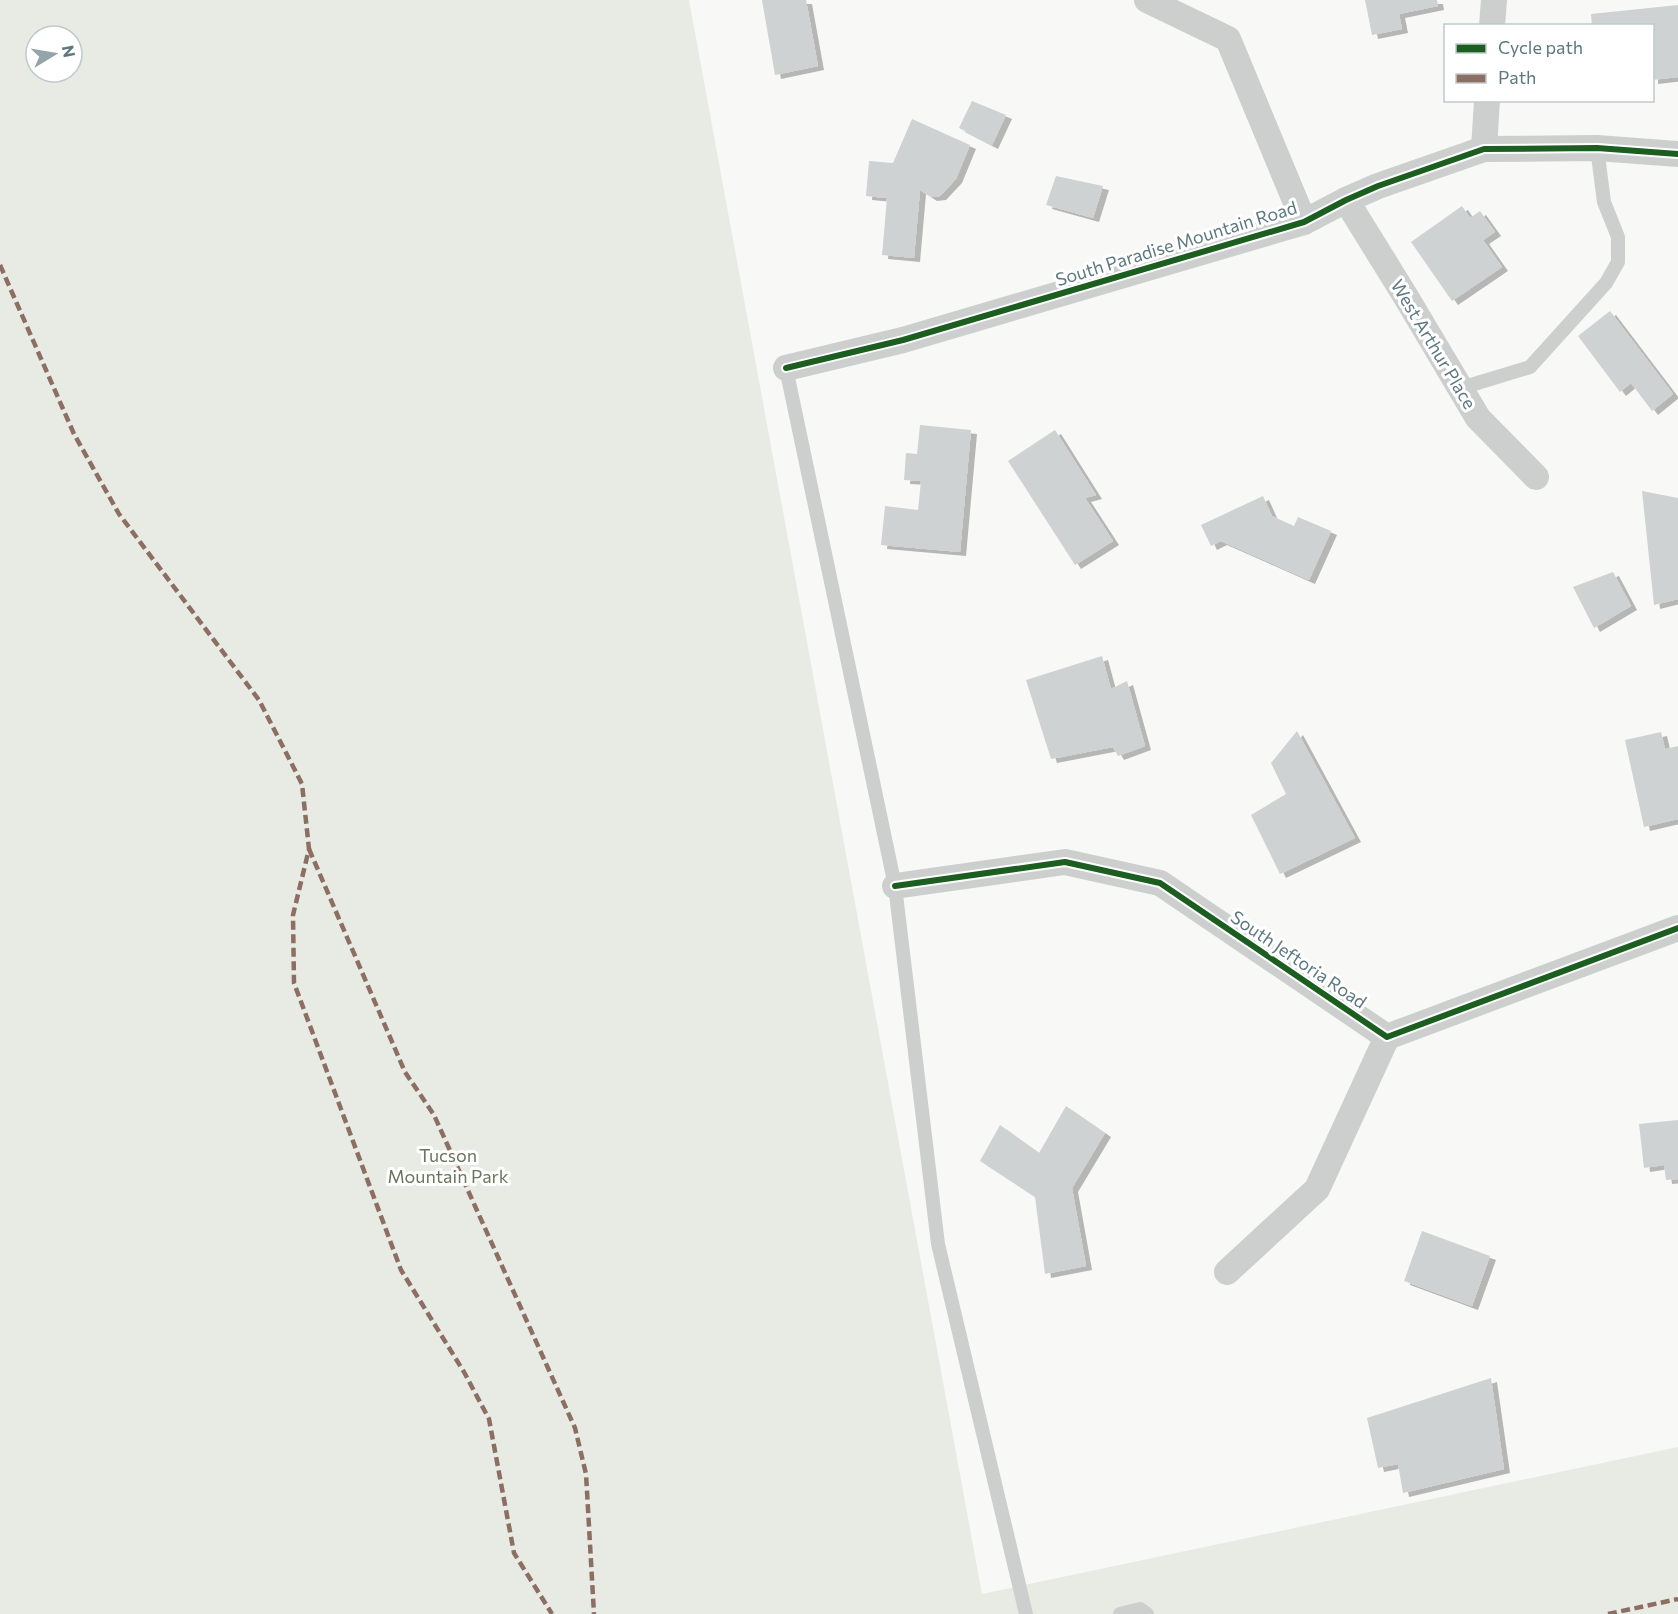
<svg xmlns="http://www.w3.org/2000/svg" width="1678" height="1614" font-family="Commissioner,sans-serif">
<defs>
<filter id="shadow"><feDropShadow dx="6" dy="4" stdDeviation="0" flood-color="#0004"/></filter>
</defs>
<rect width="100%" height="100%" fill="#f8f8f7"/>
<path fill="#e8ebe4" fill-rule="evenodd" d="M0 0H689L982 1594 1678 1447V1614H0ZM36 36H72V72H36Z"/>
<g fill="#cfd2d2" filter="url(#shadow)">
<path d="M762 0H806L818 66 775 75Z"/>
<path d="M1365 0H1437L1438 6 1399 14 1402 29 1372 35Z"/>
<path d="M1678 5V77L1652 80V26H1592L1591 14Z"/>
<path d="M972 101 1006 115 992 145 959 128Z"/>
<path d="M912 119 970 145 956 179 940 196 931 197 920 190 914 258 882 255 887 198 866 196 869 161 893 163Z"/>
<path d="M1056 176 1103 186 1093 218 1046 205Z"/>
<path d="M1462 206 1470 218 1480 211 1495 232 1483 240 1502 267 1452 301 1411 242Z"/>
<path d="M1610 311 1673 394 1652 411 1631 383 1620 392 1578 336Z"/>
<path d="M920 425 971 430 960 552 881 545 885 506 918 510 921 481 904 480 906 453 917 454Z"/>
<path d="M1055 430 1096 495 1085 498 1113 541 1075 565 1008 461Z"/>
<path d="M1642 491 1678 498V599L1654 605Z"/>
<path d="M1263 496 1272 516 1294 526 1298 517 1331 531 1309 580 1221 541 1211 546 1201 525Z"/>
<path d="M1613 572 1631 606 1594 628 1573 587Z"/>
<path d="M1102 656 1111 689 1127 681 1145 746 1118 756 1113 747 1051 759 1026 680Z"/>
<path d="M1297 731 1355 838 1280 874 1251 815 1286 794 1271 763Z"/>
<path d="M1661 732 1665 749 1678 746V819L1644 827 1625 740Z"/>
<path d="M1066 1106 1105 1133 1072 1188 1086 1266 1045 1274 1035 1197 980 1161 1000 1125 1039 1153Z"/>
<path d="M1678 1120V1179L1666 1180 1664 1165 1644 1168 1639 1124Z"/>
<path d="M1422 1231 1490 1256 1472 1306 1404 1281Z"/>
<path d="M1491 1378 1504 1469 1403 1493 1398 1464 1378 1468 1367 1418Z"/>
</g>
<g fill="none" stroke-linecap="round" stroke-linejoin="round">
<g stroke="#cdcfcf" stroke-width="14">
<path d="M786 368 895 886 938 1244 1026 1614"/>
<path d="M1461 388 1530 367 1606 283 1618 262V237L1604 202 1597 148"/>
<path d="M1120 1614 1140 1609 1147 1614"/>
</g>
<g stroke="#cdcfcf" stroke-width="26">
<path d="M1147 0 1228 39 1304 222"/>
<path d="M1492 26 1494 0"/>
<path d="M1484 149 1487 100"/>
<path d="M1346 200 1406 297 1478 418 1536 477"/>
<path d="M786 368 903 340 1304 222 1346 200 1378 186 1484 149 1597 148 1678 154"/>
<path d="M895 886 1065 862 1160 883 1387 1037 1678 928"/>
<path d="M1227 1272 1317 1189 1387 1037"/>
</g>
<g stroke="#8d6e63" stroke-width="4.5" stroke-dasharray="9 4.5" stroke-linecap="butt">
<path d="M0 265 74 434 119 514 259 700 302 784 309 849 293 915 294 983 401 1270 464 1372 489 1419 514 1553 552 1614"/>
<path d="M309 849 405 1072 434 1115 575 1428 586 1474 594 1614"/>
<path d="M1608 1614 1678 1599"/>
</g>
<defs>
<g id="cycleway">
<path d="M786 368 903 340 1304 222 1346 200 1378 186 1484 149 1597 148 1678 154"/>
<path d="M895 886 1065 862 1160 883 1387 1037 1678 928"/>
</g>
</defs>
<use href="#cycleway" stroke="#fff" stroke-width="10"/>
<use href="#cycleway" stroke="#1b5e20" stroke-width="6"/>
</g>
<g text-anchor="middle" dominant-baseline="central" stroke-width="6" stroke-linejoin="round" paint-order="stroke">
<g font-size="18" fill="#5d797f" stroke="#fff">
<text transform="translate(1176 243) rotate(-17)">South Paradise Mountain Road</text>
<text transform="translate(1434 344) rotate(59)">West Arthur Place</text>
<text transform="translate(1299 959) rotate(34)">South Jeftoria Road</text>
</g>
<g font-size="18" fill="#69765d" stroke="#fff">
<text x="448" y="1155">Tucson<tspan x="448" dy="21">Mountain Park</tspan></text>
</g>
</g>
<rect x="1444" y="24" width="210" height="78" fill="#ffffff" stroke="#bec9cc" stroke-width="1.5"/>
<rect x="1456" y="44" width="30" height="9" fill="#1b5e20" stroke="#bec9cc" stroke-width="1.5"/>
<text x="1498" y="54" font-size="18" fill="#5d797f">Cycle path</text>
<rect x="1456" y="74" width="30" height="9" fill="#8d6e63" stroke="#bec9cc" stroke-width="1.5"/>
<text x="1498" y="84" font-size="18" fill="#5d797f">Path</text>
<g transform="translate(54 54) rotate(79)"><circle r="28" fill="#ffffff" stroke="#bec9cc" stroke-width="1.5"/>
<path d="M0-4.5L10 22L0 15L-10 22Z" fill="#93a5a9"/>
<text y="-9" font-size="16" font-weight="bold" text-anchor="middle" fill="#5d797f">N</text>
</g>
</svg>
